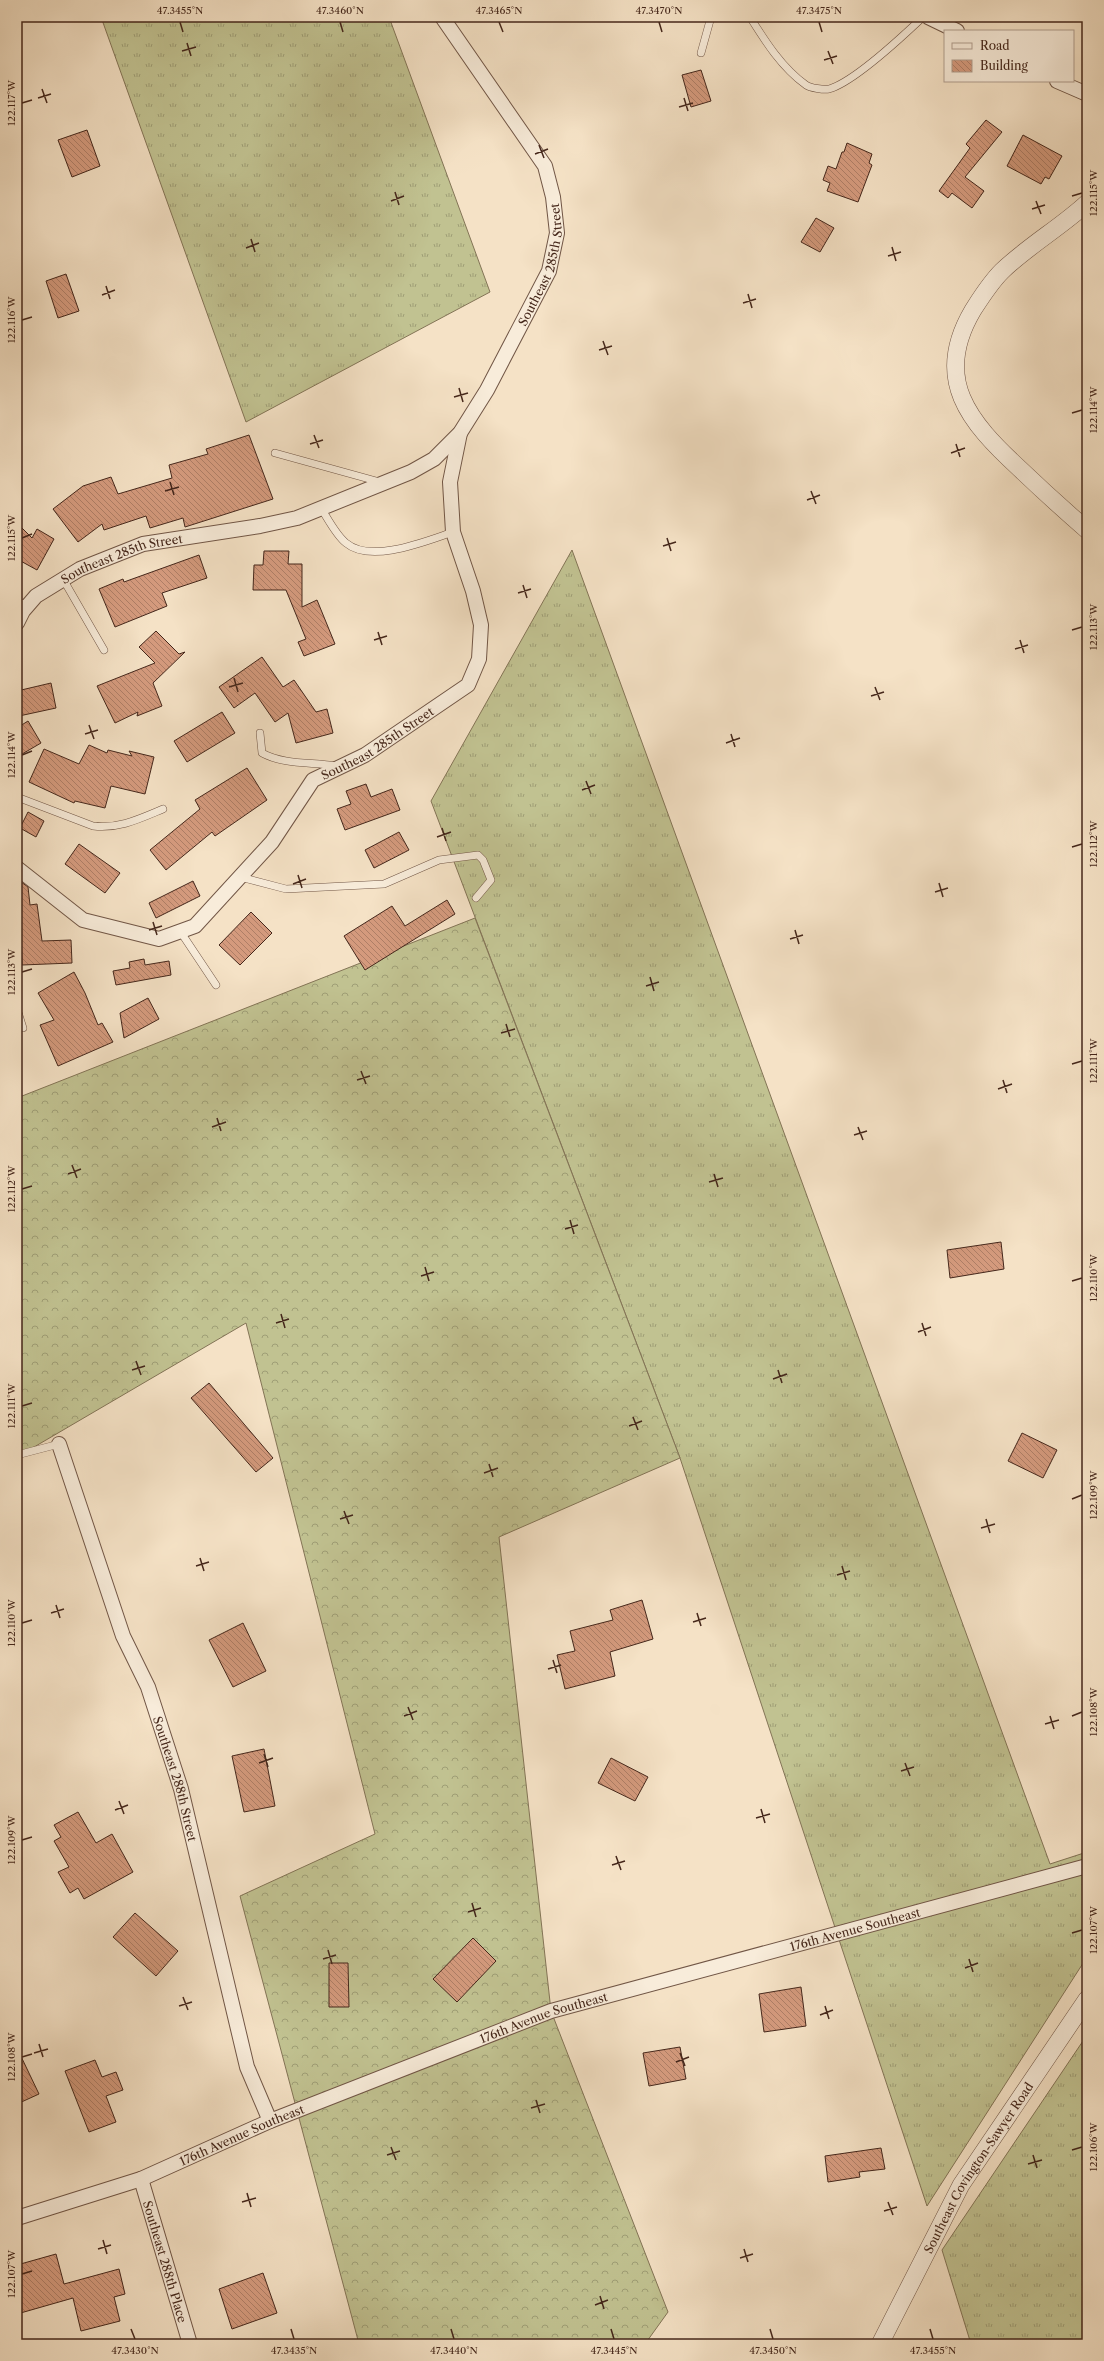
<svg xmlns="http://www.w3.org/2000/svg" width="1104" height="2361" font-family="'Libre Caslon Text',serif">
<defs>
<pattern id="grass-tufts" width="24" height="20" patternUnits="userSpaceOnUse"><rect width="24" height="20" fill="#c1c291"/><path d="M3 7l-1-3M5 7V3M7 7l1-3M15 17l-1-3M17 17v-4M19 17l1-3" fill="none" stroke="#9f9e76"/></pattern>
<pattern id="forest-crowns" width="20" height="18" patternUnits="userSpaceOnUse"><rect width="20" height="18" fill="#c1c291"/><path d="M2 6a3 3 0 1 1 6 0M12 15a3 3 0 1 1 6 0" fill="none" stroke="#9f9e76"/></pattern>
<pattern id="building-back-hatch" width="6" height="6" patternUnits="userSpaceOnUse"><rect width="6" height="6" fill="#d49a7d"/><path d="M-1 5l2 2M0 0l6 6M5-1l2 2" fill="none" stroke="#ae7e66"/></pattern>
</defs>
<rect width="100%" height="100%" fill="#f5e2c6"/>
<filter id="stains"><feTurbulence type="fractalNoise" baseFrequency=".005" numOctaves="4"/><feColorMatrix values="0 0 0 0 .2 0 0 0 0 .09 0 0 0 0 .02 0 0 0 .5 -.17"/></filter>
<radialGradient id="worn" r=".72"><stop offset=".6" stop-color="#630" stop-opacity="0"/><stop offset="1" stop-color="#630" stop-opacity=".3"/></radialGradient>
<g fill="url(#grass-tufts)" stroke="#837456">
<path d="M101 17H389L490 292 246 422Z"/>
<path d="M572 550 1050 1864 1087 1852V1957L927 2206 680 1458 431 801Z"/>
<path d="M1087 2035V2344H971L942 2250Z"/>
</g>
<path fill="url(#forest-crowns)" stroke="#837456" d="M475 918 680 1458 499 1537 551 2011 668 2312 645 2344H359L240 1896 375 1834 246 1323 17 1457V1098Z"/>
<g fill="url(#building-back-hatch)" stroke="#45271b">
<path d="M701 70 711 101 691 107 682 75Z"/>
<path d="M986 120 1002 132 965 177 984 191 972 208 952 193 948 198 939 191 970 148 966 144Z"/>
<path d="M87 130 100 166 72 177 58 140Z"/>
<path d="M1023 135 1062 156 1049 179 1045 177 1041 184 1007 166Z"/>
<path d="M847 143 872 154 869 163 872 165 858 202 827 191 830 183 823 180 828 166 836 169 842 152H844Z"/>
<path d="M816 218 834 228 820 252 801 242Z"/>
<path d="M66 274 79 311 58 318 46 281Z"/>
<path d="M249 435 273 499 185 527 183 518 150 528 146 516 104 530 102 524 78 542 53 509 83 486 111 477 118 494 172 478 169 465 208 454 206 449Z"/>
<path d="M17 523 32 538 37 529 54 539 37 570 17 559Z"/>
<path d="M264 551H289L288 564H302V607L317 600 335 644 304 656 298 642 306 639 286 590H253L254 565H263Z"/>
<path d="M199 555 207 578 162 593 167 606 115 627 99 589 123 579 124 582Z"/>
<path d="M156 631 179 654 185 652 153 683 162 706 137 716 138 712 115 723 97 686 155 663 139 647Z"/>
<path d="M262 657 283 687 294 680 316 712 327 709 333 733 296 743 288 713 275 722 255 693 234 708 219 687Z"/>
<path d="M51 683 56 708 19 716 17 691Z"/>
<path d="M222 712 235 733 187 762 174 741Z"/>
<path d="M28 721 41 743 17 757V728Z"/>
<path d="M89 745 107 753 108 750 132 756 129 751 154 757 145 794 111 786 105 808 75 801 74 803 29 782 44 749 79 764Z"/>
<path d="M247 768 267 800 215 836 212 832 166 870 150 850 200 809 195 800Z"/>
<path d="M366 784 371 797 392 789 400 810 345 830 337 809 351 804 346 791Z"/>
<path d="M28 812 44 821 36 837 20 828Z"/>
<path d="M399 832 409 850 374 868 365 850Z"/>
<path d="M79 844 120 873 105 893 65 864Z"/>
<path d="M17 879 28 887 30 905 37 904 42 941 71 940 72 963 22 965 21 932 17 933Z"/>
<path d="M193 881 200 896 156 918 149 903Z"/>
<path d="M447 900 455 914 365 970 344 936 392 906 405 926Z"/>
<path d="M251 912 272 933 240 965 219 945Z"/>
<path d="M144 959 145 965 169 961 171 975 116 985 113 971 130 968 129 962Z"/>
<path d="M74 972 85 993 98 1025 102 1023 113 1042 58 1066 40 1025 54 1020 38 993Z"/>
<path d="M148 998 159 1019 124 1038 120 1013Z"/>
<path d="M1001 1242 1004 1269 950 1278 947 1250Z"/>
<path d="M209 1383 273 1458 256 1472 191 1398Z"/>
<path d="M1022 1433 1057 1450 1043 1478 1008 1461Z"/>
<path d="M642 1600 653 1639 610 1652 615 1676 565 1689 557 1655 575 1651 570 1631 613 1620 610 1610Z"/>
<path d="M243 1623 266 1671 233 1687 209 1640Z"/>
<path d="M264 1749 275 1806 244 1812 232 1756Z"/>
<path d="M611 1758 648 1777 635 1801 598 1783Z"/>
<path d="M78 1812 96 1843 112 1834 133 1872 84 1899 78 1888 70 1893 58 1872 69 1867 54 1841 61 1837 54 1825Z"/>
<path d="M135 1913 178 1951 156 1976 113 1937Z"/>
<path d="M473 1938 496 1961 457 2002 433 1979Z"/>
<path d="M329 1963H348L349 2007H329Z"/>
<path d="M801 1987 806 2026 764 2032 759 1994Z"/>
<path d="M680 2047 686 2079 649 2086 643 2053Z"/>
<path d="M17 2048 39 2094 17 2104Z"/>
<path d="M95 2060 102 2077 116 2072 123 2090 106 2096 116 2122 89 2132 65 2071Z"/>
<path d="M881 2148 885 2169 859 2172 860 2177 828 2182 825 2156Z"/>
<path d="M56 2254 64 2284 119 2269 125 2294 114 2297 120 2321 81 2331 73 2298 17 2314V2265Z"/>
<path d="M263 2273 277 2313 232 2329 219 2289Z"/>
</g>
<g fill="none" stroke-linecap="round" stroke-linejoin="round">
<defs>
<g id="service">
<path d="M750 17C765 41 782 68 806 85 810 88 824 90 829 89 854 82 903 36 923 17"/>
<path d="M701 53 711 17"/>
<path d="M275 453 380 482"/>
<path d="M321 508C328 519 336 535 346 543 371 564 426 541 453 532"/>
<path d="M63 579 104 650"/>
<path d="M17 601 27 606"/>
<path d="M260 733 262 753C284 765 312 762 336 766"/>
<path d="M17 797 93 826C119 829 139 819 163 809"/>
<path d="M240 877 286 889 384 884 439 860 478 855 483 860 491 880 476 898"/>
<path d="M180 931 216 985"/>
<path d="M17 1009 23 1028"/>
<path d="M17 1455 59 1444"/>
</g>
<g id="minor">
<path d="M928 17 957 31"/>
<path d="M1057 81 1087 94"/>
<path id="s1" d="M17 623 23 611 36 596 80 569 143 544 260 526 297 518 411 472 434 459 460 433 487 390 549 271 557 233 553 197 545 166 442 17"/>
<path id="s2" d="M17 868 83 920 159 939 195 926 272 842 313 780 365 755 468 685 479 659 481 625 473 591 453 532 450 482 460 433"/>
<path id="s3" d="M59 1444 123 1636 148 1687 181 1789 247 2067 270 2121"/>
<path id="s4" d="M141 2179 190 2344"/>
<path id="s5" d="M17 2218 141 2179 270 2121 551 2011 1087 1866"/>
</g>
<g id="tertiary">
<path d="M1087 203C1061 227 1028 246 1002 271 990 283 982 296 973 310 932 379 969 422 1020 469 1042 490 1064 510 1087 530"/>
<path id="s6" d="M880 2344 961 2185 1087 1999"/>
</g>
</defs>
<use href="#service" stroke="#715646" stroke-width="8"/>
<use href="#minor" stroke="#715646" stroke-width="16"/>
<use href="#tertiary" stroke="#715646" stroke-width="18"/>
<use href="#service" stroke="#f8ecda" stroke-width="7"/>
<use href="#minor" stroke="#f8ecda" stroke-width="14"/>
<use href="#tertiary" stroke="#f8ecda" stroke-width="17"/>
</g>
<path fill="none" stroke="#45271b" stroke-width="1.5" d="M180 22 183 32M340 22 343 32M499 22 503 32M659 22 662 32M819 22 822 32M187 43 191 56M182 51 196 47M828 51 833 64M824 60 837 56M42 89 47 103M38 98 51 94M684 98 688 111M22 103 32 100M679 107 693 103M539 145 544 158M535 154 548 149M395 192 399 205M1072 196 1082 193M391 201 404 196M1036 201 1041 214M1032 209 1045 205M251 239 255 252M892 247 896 261M246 248 259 243M888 256 901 252M106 286 110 299M748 294 752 308M102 295 115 290M743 303 756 299M22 320 32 317M603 341 608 355M599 350 612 346M459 388 463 402M454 397 468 393M1072 413 1082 410M314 435 319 448M310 444 323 440M956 444 960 457M951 453 965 448M170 482 174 495M165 491 179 487M811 491 816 504M807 500 820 495M22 538 32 534M667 538 671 551M663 546 676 542M523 585 527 598M518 593 531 589M1072 630 1082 627M378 632 382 645M374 640 387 636M1020 640 1024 653M1015 649 1028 645M234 678 238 692M229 687 243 683M875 687 880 700M871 696 884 692M89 725 94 739M85 734 98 730M731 734 735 747M726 743 740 738M22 755 32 751M586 781 591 794M582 790 595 785M442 828 446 841M437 837 451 832M1072 847 1082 844M298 875 302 888M939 883 943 897M293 884 306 879M935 892 948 888M153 922 157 935M149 930 162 926M795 930 799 944M790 939 803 935M22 972 32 969M650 977 654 991M646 986 659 982M506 1024 510 1037M501 1033 515 1029M1072 1064 1082 1061M361 1071 366 1084M357 1080 370 1076M1003 1080 1007 1093M998 1089 1012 1084M217 1118 221 1131M212 1127 226 1122M858 1127 863 1140M854 1135 867 1131M72 1165 77 1178M68 1174 81 1169M714 1174 718 1187M709 1182 723 1178M22 1189 32 1186M570 1220 574 1234M565 1229 578 1225M425 1267 429 1281M421 1276 434 1272M1072 1281 1082 1278M281 1314 285 1328M276 1323 289 1319M922 1323 926 1336M918 1332 931 1327M136 1361 141 1375M132 1370 145 1366M778 1370 782 1383M773 1379 787 1374M22 1406 32 1403M633 1417 638 1430M629 1426 642 1421M489 1464 493 1477M484 1473 498 1468M1072 1499 1082 1495M344 1511 349 1524M340 1519 353 1515M986 1519 990 1533M981 1528 995 1524M200 1558 204 1571M196 1566 209 1562M842 1566 846 1580M837 1575 850 1571M56 1605 60 1618M51 1613 64 1609M697 1613 701 1626M693 1622 706 1618M22 1623 32 1620M553 1660 557 1673M548 1669 561 1665M408 1707 413 1720M404 1716 417 1711M1050 1716 1054 1729M1072 1716 1082 1712M1045 1724 1059 1720M264 1754 268 1767M259 1763 273 1758M905 1763 910 1776M901 1771 914 1767M119 1801 124 1814M761 1809 765 1823M115 1810 128 1805M756 1818 770 1814M22 1840 32 1837M616 1856 621 1870M612 1865 625 1861M472 1903 476 1917M468 1912 481 1908M1072 1933 1082 1930M328 1950 332 1964M323 1959 336 1955M969 1959 973 1972M965 1968 978 1963M183 1997 188 2010M179 2006 192 2002M825 2006 829 2019M820 2015 833 2010M39 2044 43 2057M34 2053 48 2049M680 2053 685 2066M22 2057 32 2054M676 2062 689 2057M536 2100 540 2113M531 2108 545 2104M391 2147 396 2160M1072 2150 1082 2147M387 2155 400 2151M1033 2155 1037 2168M1028 2164 1042 2160M247 2193 251 2207M242 2202 256 2198M888 2202 893 2215M884 2211 897 2207M103 2240 107 2254M98 2249 111 2245M744 2249 748 2262M740 2258 753 2254M22 2274 32 2271M600 2296 604 2309M595 2305 608 2300M131 2329 135 2339M291 2329 294 2339M451 2329 454 2339M611 2329 614 2339M770 2329 773 2339M930 2329 933 2339"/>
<g text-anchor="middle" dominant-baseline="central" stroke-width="4" stroke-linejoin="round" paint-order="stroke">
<g font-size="12" fill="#45271b" stroke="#f8ecda">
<text stroke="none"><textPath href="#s1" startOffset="684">Southeast 285th Street</textPath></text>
<text stroke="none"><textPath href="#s1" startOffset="128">Southeast 285th Street</textPath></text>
<text stroke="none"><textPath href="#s2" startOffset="463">Southeast 285th Street</textPath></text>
<text stroke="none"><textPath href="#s3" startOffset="355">Southeast 288th Street</textPath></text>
<text stroke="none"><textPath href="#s5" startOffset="888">176th Avenue Southeast</textPath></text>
<text stroke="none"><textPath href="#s5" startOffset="564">176th Avenue Southeast</textPath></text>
<text stroke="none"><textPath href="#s5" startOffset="240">176th Avenue Southeast</textPath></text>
<text stroke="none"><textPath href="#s6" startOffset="202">Southeast Covington-Sawyer Road</textPath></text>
<text stroke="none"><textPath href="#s4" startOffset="86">Southeast 288th Place</textPath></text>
</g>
</g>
<rect width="1104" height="2361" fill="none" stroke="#f5e2c6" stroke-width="44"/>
<rect x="944" y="30" width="130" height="52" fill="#f8ecda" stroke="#b09d8e"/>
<rect x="952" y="43" width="20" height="6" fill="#f8ecda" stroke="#b09d8e"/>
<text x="980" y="50" font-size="12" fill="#45271b">Road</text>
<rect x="952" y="60" width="20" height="12" fill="url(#building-back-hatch)" stroke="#b09d8e"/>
<text x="980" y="70" font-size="12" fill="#45271b">Building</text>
<rect x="22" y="22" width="1060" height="2317" fill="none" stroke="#45271b" stroke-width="1.5"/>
<g font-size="10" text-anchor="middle" fill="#45271b">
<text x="180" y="14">47.3455°N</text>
<text x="340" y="14">47.3460°N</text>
<text x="499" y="14">47.3465°N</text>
<text x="659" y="14">47.3470°N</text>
<text x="819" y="14">47.3475°N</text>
<text transform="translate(11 103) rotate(-90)" y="4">122.117°W</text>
<text transform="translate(1093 193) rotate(-90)" y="4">122.115°W</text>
<text transform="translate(11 320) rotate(-90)" y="4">122.116°W</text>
<text transform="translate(1093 410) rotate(-90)" y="4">122.114°W</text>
<text transform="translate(11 538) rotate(-90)" y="4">122.115°W</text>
<text transform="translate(1093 627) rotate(-90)" y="4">122.113°W</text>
<text transform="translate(11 755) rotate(-90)" y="4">122.114°W</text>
<text transform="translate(1093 844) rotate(-90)" y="4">122.112°W</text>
<text transform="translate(11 972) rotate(-90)" y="4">122.113°W</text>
<text transform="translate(1093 1061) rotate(-90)" y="4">122.111°W</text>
<text transform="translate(11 1189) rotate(-90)" y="4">122.112°W</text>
<text transform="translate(1093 1278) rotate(-90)" y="4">122.110°W</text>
<text transform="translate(11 1406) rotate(-90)" y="4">122.111°W</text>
<text transform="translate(1093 1495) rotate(-90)" y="4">122.109°W</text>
<text transform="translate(11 1623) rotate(-90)" y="4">122.110°W</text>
<text transform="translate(1093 1712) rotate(-90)" y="4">122.108°W</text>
<text transform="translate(11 1840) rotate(-90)" y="4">122.109°W</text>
<text transform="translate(1093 1930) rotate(-90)" y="4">122.107°W</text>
<text transform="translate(11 2057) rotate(-90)" y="4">122.108°W</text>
<text transform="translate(1093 2147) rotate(-90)" y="4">122.106°W</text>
<text transform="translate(11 2274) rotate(-90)" y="4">122.107°W</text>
<text x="135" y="2354">47.3430°N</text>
<text x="294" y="2354">47.3435°N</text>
<text x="454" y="2354">47.3440°N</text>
<text x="614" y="2354">47.3445°N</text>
<text x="773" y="2354">47.3450°N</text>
<text x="933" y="2354">47.3455°N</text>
</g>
<rect width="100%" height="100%" filter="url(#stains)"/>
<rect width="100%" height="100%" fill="url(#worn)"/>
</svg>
